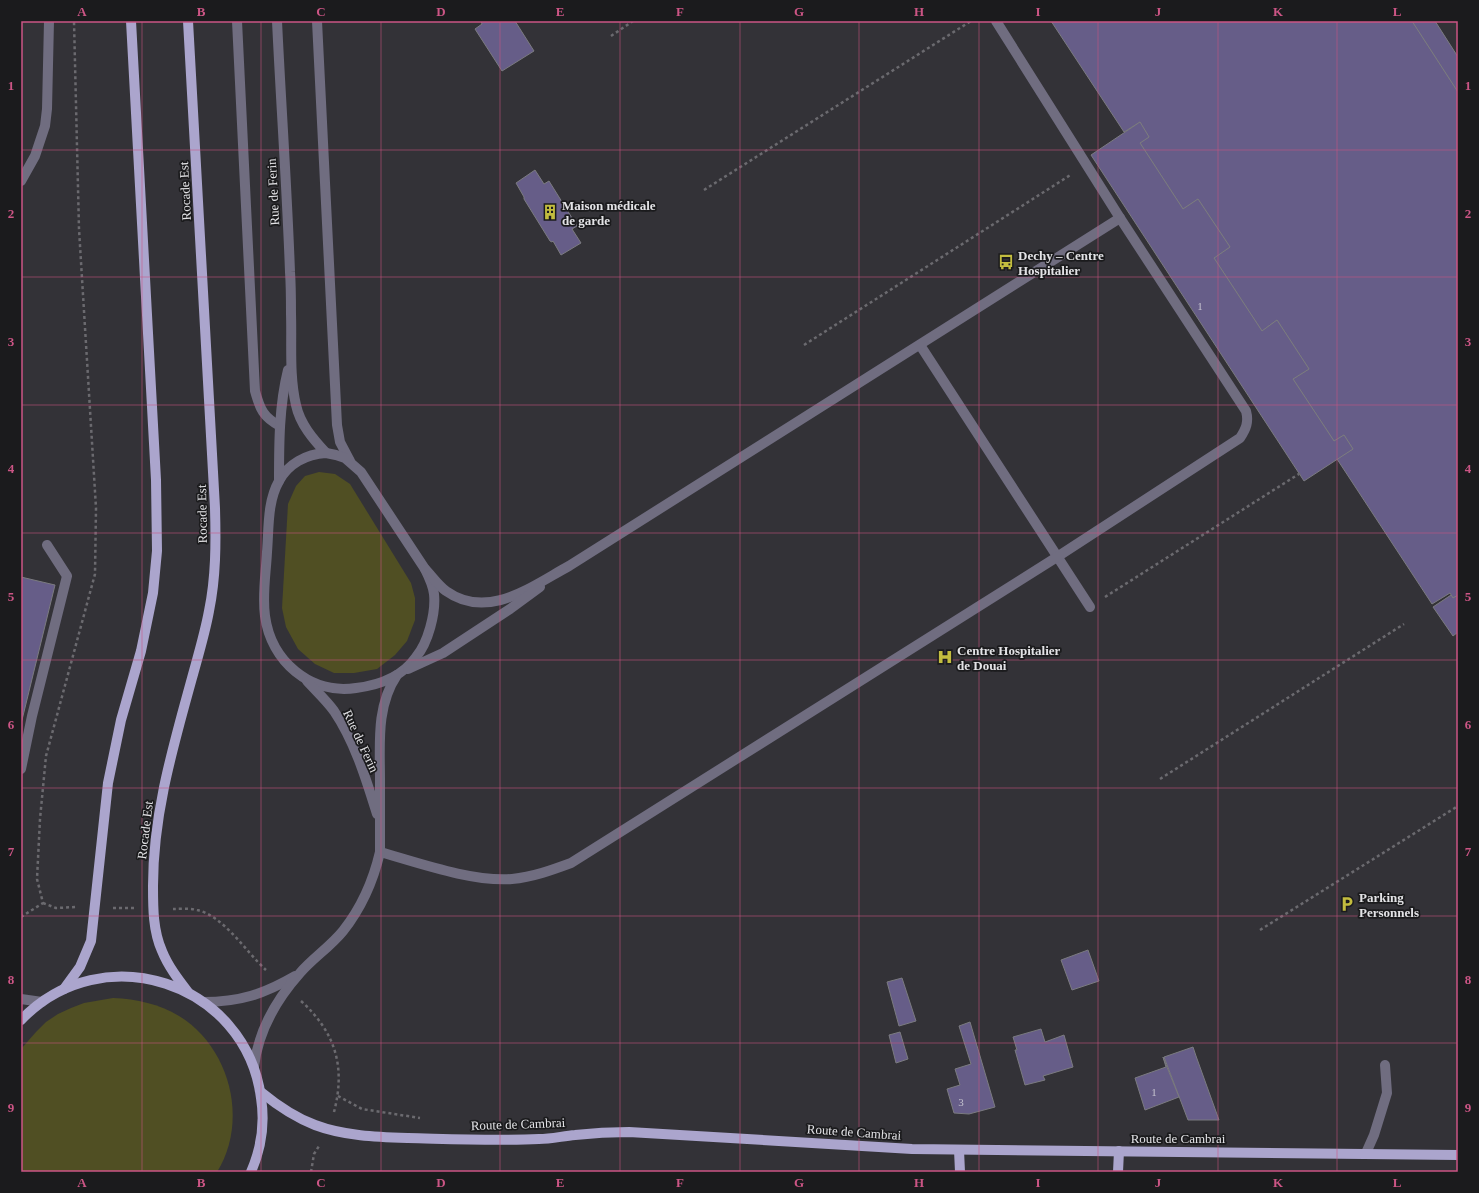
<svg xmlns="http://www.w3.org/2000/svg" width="1479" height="1193" font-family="'Times New Roman',serif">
<rect width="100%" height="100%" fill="#333237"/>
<g fill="#504f23">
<path d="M319 472 335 474 350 484 411 583 415 598V620L407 641 395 655 377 669 354 673H334L315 664 298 649 286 627 282 608 288 504 296 486 305 476Z"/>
<path d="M113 998C137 999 159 1004 179 1016 230 1047 249 1121 217 1172H21V1049L36 1032 46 1022 58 1014 71 1008 84 1003Z"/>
</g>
<g fill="#665d88" stroke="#7b7b80">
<path d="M481 21H515L534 51 502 71 475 29 482 24Z"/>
<path d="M1051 21H1412L1458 92V595L1453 598 1450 593 1432 604 1337 459 1353 449 1344 435 1334 441 1293 379 1309 369 1277 320 1262 331 1214 258 1230 247 1198 199 1183 209 1140 143 1149 137 1140 122 1124 132Z"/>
<path d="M1412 21H1435L1458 57V92Z"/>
<path d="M1140 122 1149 137 1140 143 1183 209 1198 199 1230 247 1214 258 1262 331 1277 320 1309 369 1293 379 1334 441 1344 435 1353 449 1304 481 1091 155Z"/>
<path d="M535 170 544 184 549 181 577 226 572 229 581 243 561 255 553 241 552 242 550 241 524 199V197L516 183Z"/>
<path d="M21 577 55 585 21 724Z"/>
<path d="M1451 595 1453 598 1458 595V632L1453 636 1433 607Z"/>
<path d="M1088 950 1099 981 1072 990 1061 960Z"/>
<path d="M902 978 916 1021 899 1026 887 982Z"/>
<path d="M970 1022 995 1107 969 1114 954 1113 947 1089 960 1085 955 1069 971 1064 959 1026Z"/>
<path d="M1041 1029 1045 1042 1064 1035 1073 1067 1043 1076 1045 1080 1025 1085 1015 1050H1017L1013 1037Z"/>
<path d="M900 1032 908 1059 896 1063 889 1035Z"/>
<path d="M1193 1047 1196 1056 1219 1120H1188L1164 1057Z"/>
<path d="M1163 1057 1179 1097 1145 1110 1135 1078 1166 1067Z"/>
</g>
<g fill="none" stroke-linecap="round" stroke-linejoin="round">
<g stroke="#6b6a6f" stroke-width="2.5" stroke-dasharray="3 3" stroke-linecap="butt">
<path d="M611 36 633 21"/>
<path d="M704 190 971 21"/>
<path d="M804 345 1072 174"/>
<path d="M1105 597 1302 472"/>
<path d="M1160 779 1404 624"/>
<path d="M43 903 56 908 76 907"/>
<path d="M113 908H136"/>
<path d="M173 909C180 909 189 908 197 910 224 916 246 952 266 970"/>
<path d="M21 917 43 903 37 879 40 819 46 756 95 574 96 508 79 229 74 21"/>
<path d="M1260 930 1458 806"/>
<path d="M301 1001C335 1032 346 1066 334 1112"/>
<path d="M338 1096 362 1109 420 1118"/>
<path d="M311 1172 314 1154 319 1146"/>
</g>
<g stroke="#706d80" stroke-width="10">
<path d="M237 21 255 391C260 409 263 417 280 426"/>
<path d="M277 21C281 105 287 188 290 272 291 286 291 300 291 314 292 344 289 375 296 405 300 424 313 439 326 453"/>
<path d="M317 21 337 425 340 442 350 461"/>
<path d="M21 181 35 156 45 126 47 109 49 21"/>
<path d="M920 345 1090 607"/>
<path d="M326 453 336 455 345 458 361 472 425 569C429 577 433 585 434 594 436 613 428 643 416 657 402 677 380 685 356 688 310 695 271 661 265 616 262 595 266 573 267 552 269 529 267 502 279 481 288 464 306 454 326 453Z"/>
<path d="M279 481C279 444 279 406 288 370"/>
<path d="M425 569C432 576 438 585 446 591 488 621 532 586 569 566L1120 218"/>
<path d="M408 669 443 653 510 609 540 587"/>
<path d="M307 681C316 691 326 700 334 711 355 742 366 779 377 814"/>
<path d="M21 769 32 716 67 576 47 545"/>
<path d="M380 852C419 863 472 882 512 879 533 877 552 870 571 863L1057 557 1240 438C1246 429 1249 422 1246 411L1120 218 996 21"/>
<path d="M21 999 42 1002"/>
<path d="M203 1002C240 1002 264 994 295 976"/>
<path d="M254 1067C258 1032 276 1000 300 973 313 958 330 947 343 931 362 907 373 882 380 852 380 828 380 803 380 779 380 744 376 706 397 675"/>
<path d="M1366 1153 1374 1135 1387 1093 1385 1065"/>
</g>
<g stroke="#aba5cd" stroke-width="10">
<path d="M64 989 80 967 91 941 108 783 121 720 141 651 153 593 157 551 156 480 131 21"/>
<path d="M188 992C178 979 168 966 162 951 153 931 153 908 153 886 153 814 173 747 192 678 198 656 205 633 209 611 216 577 216 543 215 508L188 21"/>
<path d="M21 1020C102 935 246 982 261 1098 265 1123 261 1149 251 1172"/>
<path d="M261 1092C278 1106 294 1117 315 1125 344 1136 377 1137 408 1138 451 1139 495 1141 539 1139 551 1139 563 1136 575 1135 593 1133 611 1132 629 1132L912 1149 1458 1155"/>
<path d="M959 1150 960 1172"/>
<path d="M1118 1172 1119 1151"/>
</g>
</g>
<path fill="none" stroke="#cc5585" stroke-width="1" stroke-opacity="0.55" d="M142 21V1172M261 21V1172M381 21V1172M500 21V1172M620 21V1172M740 21V1172M859 21V1172M979 21V1172M1098 21V1172M1218 21V1172M1337 21V1172M21 150H1458M21 277H1458M21 405H1458M21 533H1458M21 660H1458M21 788H1458M21 916H1458M21 1043H1458"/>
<defs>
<symbol id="building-bare" viewBox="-9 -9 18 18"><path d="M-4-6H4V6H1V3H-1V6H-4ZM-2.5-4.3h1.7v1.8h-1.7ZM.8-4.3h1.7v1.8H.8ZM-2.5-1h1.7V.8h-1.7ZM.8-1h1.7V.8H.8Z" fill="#c3bd3f" stroke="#1b1b1d" stroke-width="2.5" paint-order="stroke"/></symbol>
<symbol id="bus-bare" viewBox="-9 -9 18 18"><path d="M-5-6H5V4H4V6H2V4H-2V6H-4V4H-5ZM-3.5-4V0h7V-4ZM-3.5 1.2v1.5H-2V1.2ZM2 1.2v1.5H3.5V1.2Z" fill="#c3bd3f" stroke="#1b1b1d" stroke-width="2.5" paint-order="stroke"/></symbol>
<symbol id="hospital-bare" viewBox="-9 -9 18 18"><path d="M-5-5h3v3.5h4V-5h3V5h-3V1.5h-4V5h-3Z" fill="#c3bd3f" stroke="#1b1b1d" stroke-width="2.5" paint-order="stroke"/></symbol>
<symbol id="parking-bare" viewBox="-9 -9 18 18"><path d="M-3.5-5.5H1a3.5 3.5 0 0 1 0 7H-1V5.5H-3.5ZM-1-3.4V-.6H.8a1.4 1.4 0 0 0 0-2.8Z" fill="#c3bd3f" stroke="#1b1b1d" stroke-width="2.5" paint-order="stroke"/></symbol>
</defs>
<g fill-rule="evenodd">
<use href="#building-bare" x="539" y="201" width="22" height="22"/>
<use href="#bus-bare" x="995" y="251" width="22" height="22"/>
<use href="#hospital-bare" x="934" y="646" width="22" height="22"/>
<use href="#parking-bare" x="1336" y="893" width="22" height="22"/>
</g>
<g text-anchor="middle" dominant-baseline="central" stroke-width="3.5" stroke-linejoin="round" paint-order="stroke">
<g font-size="11" fill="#c4c2ce">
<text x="1200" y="306">1</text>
<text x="1154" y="1092">1</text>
<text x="961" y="1102">3</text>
</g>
<g font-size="13" fill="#e3e3e6" stroke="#1b1b1d">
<text transform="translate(185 191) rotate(-93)">Rocade Est</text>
<text transform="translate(273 192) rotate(-93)">Rue de Ferin</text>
<text transform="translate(202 514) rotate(-91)">Rocade Est</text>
<text transform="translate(361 741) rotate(65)">Rue de Ferin</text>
<text transform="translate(145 830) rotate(-83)">Rocade Est</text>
<text transform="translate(518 1124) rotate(-2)">Route de Cambrai</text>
<text transform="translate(854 1132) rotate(4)">Route de Cambrai</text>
<text x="1178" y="1138">Route de Cambrai</text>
</g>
<g font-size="13" font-weight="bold" fill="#e3e3e6" stroke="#1b1b1d" text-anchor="start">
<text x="562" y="205">Maison médicale<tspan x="562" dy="15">de garde</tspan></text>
<text x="1018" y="255">Dechy – Centre<tspan x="1018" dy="15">Hospitalier</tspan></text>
<text x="957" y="650">Centre Hospitalier<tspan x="957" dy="15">de Douai</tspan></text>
<text x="1359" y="897">Parking<tspan x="1359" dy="15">Personnels</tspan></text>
</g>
</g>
<rect width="1479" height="1193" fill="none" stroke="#1b1b1d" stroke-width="44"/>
<rect x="22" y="22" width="1435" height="1149" fill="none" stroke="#cc5585" stroke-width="1.5"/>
<g font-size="13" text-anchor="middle" font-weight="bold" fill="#cc5585">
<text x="82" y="16">A</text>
<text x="201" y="16">B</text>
<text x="321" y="16">C</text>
<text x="441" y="16">D</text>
<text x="560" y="16">E</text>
<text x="680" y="16">F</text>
<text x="799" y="16">G</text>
<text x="919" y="16">H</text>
<text x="1038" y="16">I</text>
<text x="1158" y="16">J</text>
<text x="1278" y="16">K</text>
<text x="1397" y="16">L</text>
<text x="11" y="90">1</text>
<text x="1468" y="90">1</text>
<text x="11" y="218">2</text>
<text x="1468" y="218">2</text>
<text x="11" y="346">3</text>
<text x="1468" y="346">3</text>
<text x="11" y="473">4</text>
<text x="1468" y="473">4</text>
<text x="11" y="601">5</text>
<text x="1468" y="601">5</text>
<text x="11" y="729">6</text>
<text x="1468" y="729">6</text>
<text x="11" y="856">7</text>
<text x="1468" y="856">7</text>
<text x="11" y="984">8</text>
<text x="1468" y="984">8</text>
<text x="11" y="1112">9</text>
<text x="1468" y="1112">9</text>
<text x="82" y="1187">A</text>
<text x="201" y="1187">B</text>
<text x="321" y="1187">C</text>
<text x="441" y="1187">D</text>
<text x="560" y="1187">E</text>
<text x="680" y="1187">F</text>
<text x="799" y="1187">G</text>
<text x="919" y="1187">H</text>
<text x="1038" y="1187">I</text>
<text x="1158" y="1187">J</text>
<text x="1278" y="1187">K</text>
<text x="1397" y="1187">L</text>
</g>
</svg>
